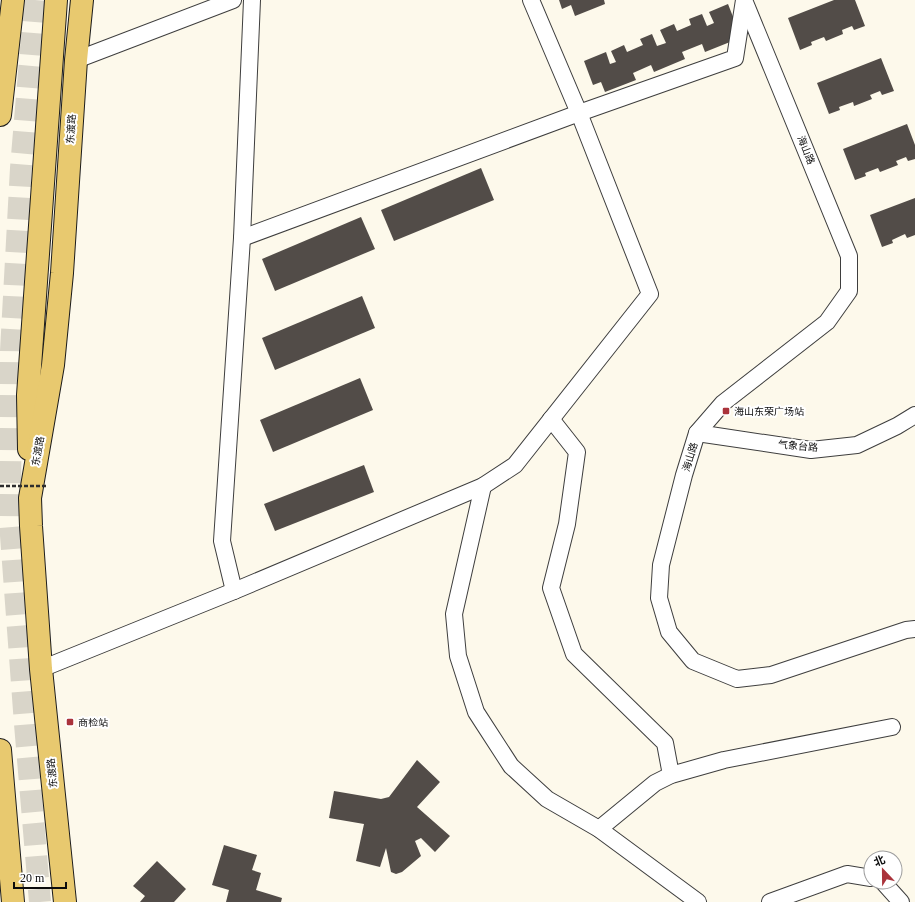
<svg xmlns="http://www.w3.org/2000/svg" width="915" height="902" font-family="'Times New Roman','Noto Sans SC',serif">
<rect width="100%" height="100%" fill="#fdf9eb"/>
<g fill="#524c48">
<path d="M559 0H604L605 4 575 16 571 5 562 9Z"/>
<path d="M834 0H855L865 26 854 30 852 26 842 30 843 34 826 41 824 37 811 42 812 45 800 50 788 18Z"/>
<path d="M728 4 737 27 731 30 735 40 705 52 702 44 682 52 685 59 654 72 651 65 633 73 636 80 605 92 601 82 593 85 584 61 606 52 610 64 616 62 611 51 624 45 627 52 643 45 640 39 652 34 657 46 666 43 660 30 674 24 677 31 691 25 689 19 702 14 707 26 714 23 709 12Z"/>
<path d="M881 58 894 91 882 95 880 91 870 95 872 99 854 106 853 102 839 107 840 110 829 114 817 83Z"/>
<path d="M907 124 915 145V159L908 161 906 157 896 161 898 165 880 172 878 168 865 173 866 176 855 180 843 149Z"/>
<path d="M481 168 494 200 394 241 381 210Z"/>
<path d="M915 198V235L907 238 905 234 892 240 893 243 882 247 870 215Z"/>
<path d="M361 217 375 249 275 291 262 259Z"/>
<path d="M362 296 375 328 275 370 262 338Z"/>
<path d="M360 378 373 410 273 452 260 420Z"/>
<path d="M364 465 374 492 275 531 264 504Z"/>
<path d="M417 760 440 782 417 807 450 836 435 852 421 838 415 841 421 856 402 872 396 874 391 872 386 848 380 867 356 861 364 824 329 818 334 791 381 799 389 797Z"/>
<path d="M224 845 257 855 252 870 261 873 256 890 282 898 281 902H226L229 890 212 885Z"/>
<path d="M157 861 186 889 174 902H140L145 896 133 886Z"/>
</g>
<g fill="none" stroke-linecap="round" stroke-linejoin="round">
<path stroke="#d9d5c9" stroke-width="22" stroke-dasharray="22 11" stroke-linecap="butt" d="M35 0 21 168 11 351 10 522 25 724 40 902"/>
<defs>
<g id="minor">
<path d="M744 0 849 256V291L827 322 723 403 697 433 684 475 661 565 659 598 669 632 693 661 737 679 771 675 906 630 915 629"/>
<path d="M76 60 233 0"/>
<path d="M242 238 579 113 735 58 744 0"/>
<path d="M551 419 577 452 567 524 551 588 574 654 665 743 671 775"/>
<path d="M697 433 811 450 857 445 897 426 915 415"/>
<path d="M483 486 454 614 458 656 476 712 511 766 547 799 599 829 698 902"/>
<path d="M234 591 222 541 242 238 252 0"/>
<path d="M41 669 234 591 483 486 515 465 650 294 579 113 531 0"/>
<path d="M599 829 655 783 671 775 724 760 892 727"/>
<path d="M883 882 901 902"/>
<path d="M770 902 847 874 871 878"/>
</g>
<g id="primary">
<path d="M0 115 13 0"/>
<path d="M29 449 28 395 56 0"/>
<path d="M0 750 13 902"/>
<path d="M65 902 41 669 31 526 30 498 53 365 62 273 76 60 82 0"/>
</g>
</defs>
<use href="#minor" stroke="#3e3e3e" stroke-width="18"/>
<use href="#primary" stroke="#1c1c1c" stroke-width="24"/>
<use href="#minor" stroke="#fff" stroke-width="16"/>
<use href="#primary" stroke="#e8c96f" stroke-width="22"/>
<path stroke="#2d2d2d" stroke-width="2.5" stroke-dasharray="4 2" stroke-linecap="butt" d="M0 486H48"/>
</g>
<g fill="#aa333b" stroke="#fff" stroke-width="1.5">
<rect x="722" y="407" width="8" height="8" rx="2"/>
<rect x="66" y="718" width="8" height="8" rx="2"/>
</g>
<g text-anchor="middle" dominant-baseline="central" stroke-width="4" stroke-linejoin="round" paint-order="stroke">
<g font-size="10" fill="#0b0b0b" stroke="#fff">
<text transform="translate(71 129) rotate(-86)">东渡路</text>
<text transform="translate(806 150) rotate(68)">海山路</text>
<text transform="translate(798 446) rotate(5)">气象台路</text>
<text transform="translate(38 451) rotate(-80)">东渡路</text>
<text transform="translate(690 457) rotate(-73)">海山路</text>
<text transform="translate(52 773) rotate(-96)">东渡路</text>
</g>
<g font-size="10" fill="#0b0b0b" stroke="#fff" text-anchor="start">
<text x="734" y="411">海山东荣广场站</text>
<text x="78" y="722">商检站</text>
</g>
</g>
<g transform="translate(883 870) rotate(338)"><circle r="19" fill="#ffffff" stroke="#9d9d9d"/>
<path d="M0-3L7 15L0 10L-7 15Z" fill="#aa333b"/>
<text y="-6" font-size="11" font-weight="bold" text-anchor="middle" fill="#0b0b0b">北</text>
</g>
<path d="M14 882v6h52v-6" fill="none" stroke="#0b0b0b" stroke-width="2"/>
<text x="20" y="882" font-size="12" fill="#0b0b0b" stroke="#ffffff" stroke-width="3" paint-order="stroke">20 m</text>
</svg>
